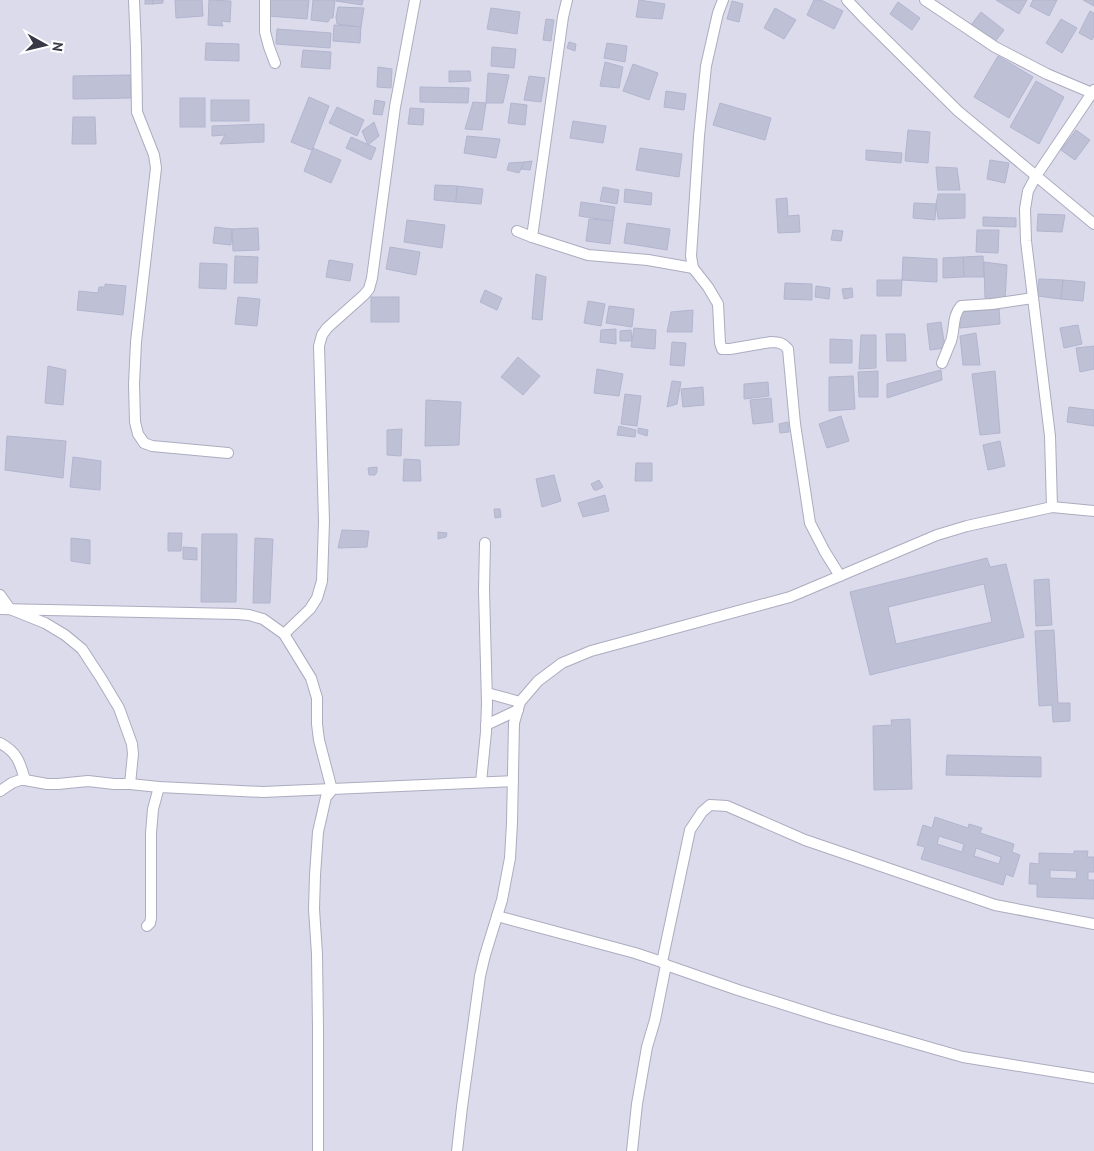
<svg xmlns="http://www.w3.org/2000/svg" width="1094" height="1151" font-family="'PT Sans',sans-serif">
<rect width="100%" height="100%" fill="#e9e9f4"/>
<rect fill="#dbdbeb" x="0" y="0" width="1094" height="1151"/>
<g fill="#bec1d5" stroke="#b2b5cf" fill-rule="evenodd">
<rect x="145" y="0" width="8" height="4"/>
<path d="M153 0H163V3L153 4Z"/>
<path d="M175 0H202L203 16 176 18Z"/>
<path d="M209 0 231 1 230 22 221 21 223 26 208 25Z"/>
<path d="M270 0H309L307 19 269 16Z"/>
<path d="M313 0H335L333 18H330L328 22 311 20Z"/>
<path d="M336 0H363L362 5 336 1Z"/>
<path d="M639 0 665 4 662 19 636 17Z"/>
<path d="M814 0H821L843 11 834 29 807 15Z"/>
<path d="M996 0H1027L1019 14Z"/>
<path d="M1033 0H1057L1049 16 1030 6Z"/>
<path d="M1083 0H1094V6Z"/>
<path d="M732 1 743 4 739 22 727 19Z"/>
<path d="M898 2 920 18 912 30 890 14Z"/>
<path d="M338 7 364 8 361 27 337 24 336 17Z"/>
<path d="M491 8 520 12 517 34 487 29Z"/>
<path d="M775 8 796 20 784 39 764 28Z"/>
<path d="M1090 11 1094 13V36L1092 40 1079 33Z"/>
<path d="M981 12 1004 30 994 43 971 25Z"/>
<path d="M546 19 554 20 551 41 543 40Z"/>
<path d="M1061 19 1077 28 1062 53 1046 43Z"/>
<path d="M334 25 361 27 360 43 333 41Z"/>
<path d="M277 29 331 33 330 48 276 44Z"/>
<path d="M569 42 576 44 575 51 567 48Z"/>
<path d="M206 43 239 44V61L205 60Z"/>
<path d="M607 43 627 46 625 62 604 58Z"/>
<path d="M492 47 516 49 514 68 491 66Z"/>
<path d="M303 50 331 52 330 69 301 67Z"/>
<path d="M998 56 1033 77 1009 118 974 97Z"/>
<path d="M605 62 623 67 619 88 600 86Z"/>
<path d="M633 64 658 73 649 100 623 91Z"/>
<path d="M378 67 392 69 391 88 377 87Z"/>
<path d="M449 71H470L471 81 449 82Z"/>
<path d="M488 73 509 75 503 103H486Z"/>
<path d="M130 75 131 98 73 99V76Z"/>
<path d="M529 76 545 78 541 102 524 100Z"/>
<path d="M1036 81 1064 97 1039 144 1010 127Z"/>
<path d="M420 87 469 88 468 103 420 102Z"/>
<path d="M666 91 686 94 684 110 664 107Z"/>
<path d="M309 97 329 106 313 148 311 150 291 142Z"/>
<rect x="180" y="98" width="25" height="29"/>
<rect x="211" y="100" width="38" height="21"/>
<path d="M375 100 385 102 382 115 373 114Z"/>
<path d="M473 102 486 103 482 130 465 129Z"/>
<path d="M511 103 527 105 525 125 508 123Z"/>
<path d="M720 103 771 118 765 140 713 125Z"/>
<path d="M337 107 364 120 357 136 329 123Z"/>
<path d="M410 108 424 109 423 125 408 124Z"/>
<path d="M73 117H95L96 144H72Z"/>
<path d="M573 121 606 126 603 143 570 138Z"/>
<path d="M374 122 379 136 368 145 362 131Z"/>
<path d="M264 124V142L220 144 225 135 212 136V126Z"/>
<path d="M908 130 930 132 928 163 905 161Z"/>
<path d="M1076 130 1090 140 1075 160 1061 150Z"/>
<path d="M467 136 500 139 496 158 464 153Z"/>
<path d="M351 137 376 148 371 160 346 148Z"/>
<path d="M313 148 341 160 331 183 304 171Z"/>
<path d="M640 148 682 154 679 177 636 170Z"/>
<path d="M866 150 902 153 901 163 866 160Z"/>
<path d="M990 160 1009 163 1005 183 987 179Z"/>
<path d="M532 161 530 170 521 169 524 162Z"/>
<path d="M524 162 519 173 507 170 509 163Z"/>
<path d="M936 167 957 168 960 190H938Z"/>
<path d="M435 185 457 186 456 202 434 200Z"/>
<path d="M457 186 483 189 481 204 456 202Z"/>
<path d="M603 187 619 190 617 204 600 201Z"/>
<path d="M625 189 652 193 651 205 624 202Z"/>
<path d="M938 194H965V218L938 219 936 204Z"/>
<path d="M787 198 788 216 799 215 800 232 778 233 776 199Z"/>
<path d="M581 202 615 207 613 221 579 216Z"/>
<path d="M914 203 936 204 935 220 913 218Z"/>
<path d="M1038 214 1065 215 1062 232 1037 231Z"/>
<path d="M983 217 1016 218V227L983 226Z"/>
<path d="M589 219 613 221 610 244 586 241Z"/>
<path d="M407 220 445 225 442 248 404 242Z"/>
<path d="M627 223 670 229 667 250 624 243Z"/>
<path d="M215 227 232 229 231 245 213 243Z"/>
<path d="M258 228 259 250 233 251 232 229Z"/>
<path d="M833 230 843 231 841 241 831 240Z"/>
<path d="M977 230H999L998 253 976 252Z"/>
<path d="M390 247 420 252 416 275 386 269Z"/>
<path d="M235 256 258 257 257 283H234Z"/>
<path d="M983 256 984 277H964L963 257Z"/>
<path d="M903 257 937 259V282L902 280Z"/>
<path d="M963 257 964 277 943 278V258Z"/>
<path d="M329 260 353 264 350 281 326 277Z"/>
<path d="M984 262 1007 265 1005 300 985 298Z"/>
<path d="M200 263 227 264 226 289 199 288Z"/>
<path d="M536 274 546 277 542 320 532 319Z"/>
<path d="M1039 279 1063 280 1061 299 1037 296Z"/>
<path d="M877 280H902L901 296H877Z"/>
<path d="M1063 280 1085 282 1083 301 1061 299Z"/>
<path d="M785 283 812 284V300L784 299Z"/>
<path d="M105 284 126 286 123 315 77 310 79 291 98 293 99 287H105Z"/>
<path d="M816 286 830 288 829 299 815 297Z"/>
<path d="M852 288 853 297 844 299 842 289Z"/>
<path d="M485 290 502 298 497 310 480 302Z"/>
<path d="M238 297 260 299 257 326 235 324Z"/>
<rect x="371" y="297" width="28" height="25"/>
<path d="M588 301 605 304 601 326 584 323Z"/>
<path d="M609 306 634 309 632 327 606 323Z"/>
<path d="M999 309 1000 324 960 328 959 312Z"/>
<path d="M693 310 692 332H667L671 312Z"/>
<path d="M941 322 945 348 930 350 927 324Z"/>
<path d="M1078 325 1082 344 1064 348 1060 328Z"/>
<path d="M634 328 656 330 655 349 631 347Z"/>
<path d="M616 329V344L600 342 601 330Z"/>
<path d="M631 330 632 341H620V331Z"/>
<path d="M976 333 980 365H963L960 336Z"/>
<path d="M886 334H905L906 361H887Z"/>
<path d="M861 335H876V368L859 369Z"/>
<path d="M830 339 852 340V363H830Z"/>
<path d="M672 342 686 343 684 366 670 365Z"/>
<path d="M1094 346V369L1080 372 1076 348Z"/>
<path d="M518 357 540 376 523 395 501 377Z"/>
<path d="M48 366 66 370 63 405 45 403Z"/>
<path d="M597 369 623 374 619 396 594 393Z"/>
<path d="M941 370 942 380 887 398V384Z"/>
<path d="M878 371V397H859L858 372Z"/>
<path d="M995 371 1000 433 980 435 972 374Z"/>
<path d="M853 376 855 409 829 411V377Z"/>
<path d="M672 381 681 382 677 404 667 407Z"/>
<path d="M768 382 769 396 744 399V384Z"/>
<path d="M703 387 704 405 683 407 681 389Z"/>
<path d="M625 394 641 396 637 426 621 424Z"/>
<path d="M771 398 773 422 753 424 750 400Z"/>
<path d="M426 400 461 402 459 445 425 446Z"/>
<path d="M1069 407 1094 410V426L1067 422Z"/>
<path d="M841 416 849 441 827 448 819 424Z"/>
<path d="M788 422 789 432 780 433 779 424Z"/>
<path d="M619 426 636 430 635 437 617 435Z"/>
<path d="M638 428 648 430 647 436 638 433Z"/>
<path d="M402 429 401 456 387 455V430Z"/>
<path d="M7 436 66 441 63 478 5 470Z"/>
<path d="M1000 441 1005 466 988 470 983 445Z"/>
<path d="M73 457 101 461 100 490 70 487Z"/>
<path d="M404 459 420 460 421 481H403Z"/>
<path d="M636 463H652V481H635Z"/>
<path d="M377 467V472L375 475H369L368 468Z"/>
<path d="M554 475 561 501 542 507 536 479Z"/>
<path d="M599 480 603 487 597 490H594L591 484Z"/>
<path d="M605 495 609 511 583 517 578 503Z"/>
<path d="M494 509H500L501 517 495 518Z"/>
<path d="M342 530 369 531 367 547 338 548Z"/>
<path d="M438 532 447 533 446 537 438 539Z"/>
<path d="M168 533H182L181 551H168Z"/>
<path d="M202 534H237L236 602H201Z"/>
<path d="M71 538 90 540V564L71 561Z"/>
<path d="M255 538 273 539 270 603H253Z"/>
<path d="M183 547 197 548V560L183 559Z"/>
<path d="M987 558 990 567 1006 564 1024 637 870 675 850 592ZM984 584 992 622 896 644 888 607Z"/>
<path d="M1049 579 1052 625 1036 626 1034 580Z"/>
<path d="M1054 630 1058 703H1070V721L1053 722 1052 705 1039 706 1035 631Z"/>
<path d="M910 719 912 789 874 790 873 726 892 725 891 720Z"/>
<path d="M947 755 1041 757V777L946 775Z"/>
<path d="M935 817 968 828 969 824 982 828 980 833 1014 844 1012 852 1020 855 1013 877 1006 874 1003 885 921 859 925 847 917 845 923 825 932 828ZM939 836 964 844 962 852 937 844ZM976 848 1001 857 999 864 974 856Z"/>
<path d="M1074 851H1088L1087 857H1094V872H1088V880H1094V899L1037 897V884H1029L1030 863 1039 864V853L1074 854ZM1050 870 1077 871 1076 879 1050 878Z"/>
</g>
<g fill="none" stroke-linecap="round" stroke-linejoin="round">
<defs>
<g id="minor">
<path d="M134 0 136 48 137 112 154 155 156 168 136 342 134 384 135 422 138 434 144 443 152 446 228 453"/>
<path d="M265 0V32L269 47 275 63"/>
<path d="M723 0 718 13 706 66 699 136 691 256 693 268 708 287 718 304 720 343 722 349H730L771 342C779 342 783 343 788 349L795 424 810 523 825 552 840 576"/>
<path d="M847 0 865 19 958 111 1094 224"/>
<path d="M925 0 995 47 1047 74 1092 93"/>
<path d="M517 231 532 237 588 255 648 260 693 268"/>
<path d="M532 237 563 17 567 0"/>
<path d="M942 363C945 356 948 348 951 341 955 329 952 316 961 306L992 304 1033 298"/>
<path d="M1052 507 1050 436 1026 241 1025 209 1028 191 1036 176 1094 90"/>
<path d="M0 595 10 609 45 623 65 635 82 649 101 678 119 708 132 744 133 754 130 784"/>
<path d="M0 609 237 614 249 615 263 619 284 634 311 678 317 698V724L319 740 332 790 326 797 318 832 315 875 314 909 317 954 318 1028V1151"/>
<path d="M284 634 310 609 317 598 322 581 324 522 319 346 322 335 327 328 364 295 369 289 372 278 395 107 415 0"/>
<path d="M487 693 520 702"/>
<path d="M486 725 518 710"/>
<path d="M0 743C17 752 20 762 25 780"/>
<path d="M481 782 486 732 487 703 484 590 485 543"/>
<path d="M0 791 12 783 20 780H25L47 784H58L88 781 114 784H130L159 787 263 792 513 781"/>
<path d="M497 916 635 953 662 962 666 965 738 990 830 1019 963 1057 1094 1078"/>
<path d="M147 926 150 923 151 918V833L153 809 159 787"/>
<path d="M662 962 690 830 702 812 710 805 727 806 805 840 995 905 1094 924"/>
<path d="M457 1151 462 1107 480 976 485 955 502 900 510 858 512 823 514 723 520 702 538 681 562 663 591 651 790 597 937 535 967 526 1052 507 1094 511"/>
<path d="M632 1151 637 1104 647 1047 655 1020 666 965"/>
</g>
</defs>
<use href="#minor" stroke="#abacbf" stroke-width="12"/>
<use href="#minor" stroke="#fff" stroke-width="10"/>
</g>
<g transform="translate(45 45) rotate(98)" stroke="#ffffff" stroke-width="4" paint-order="stroke">
<path d="M0-4L9 19L0 12L-9 19Z" fill="#373947"/>
<text y="-8" font-size="14" font-weight="bold" text-anchor="middle" fill="#373947">N</text>
</g>
</svg>
